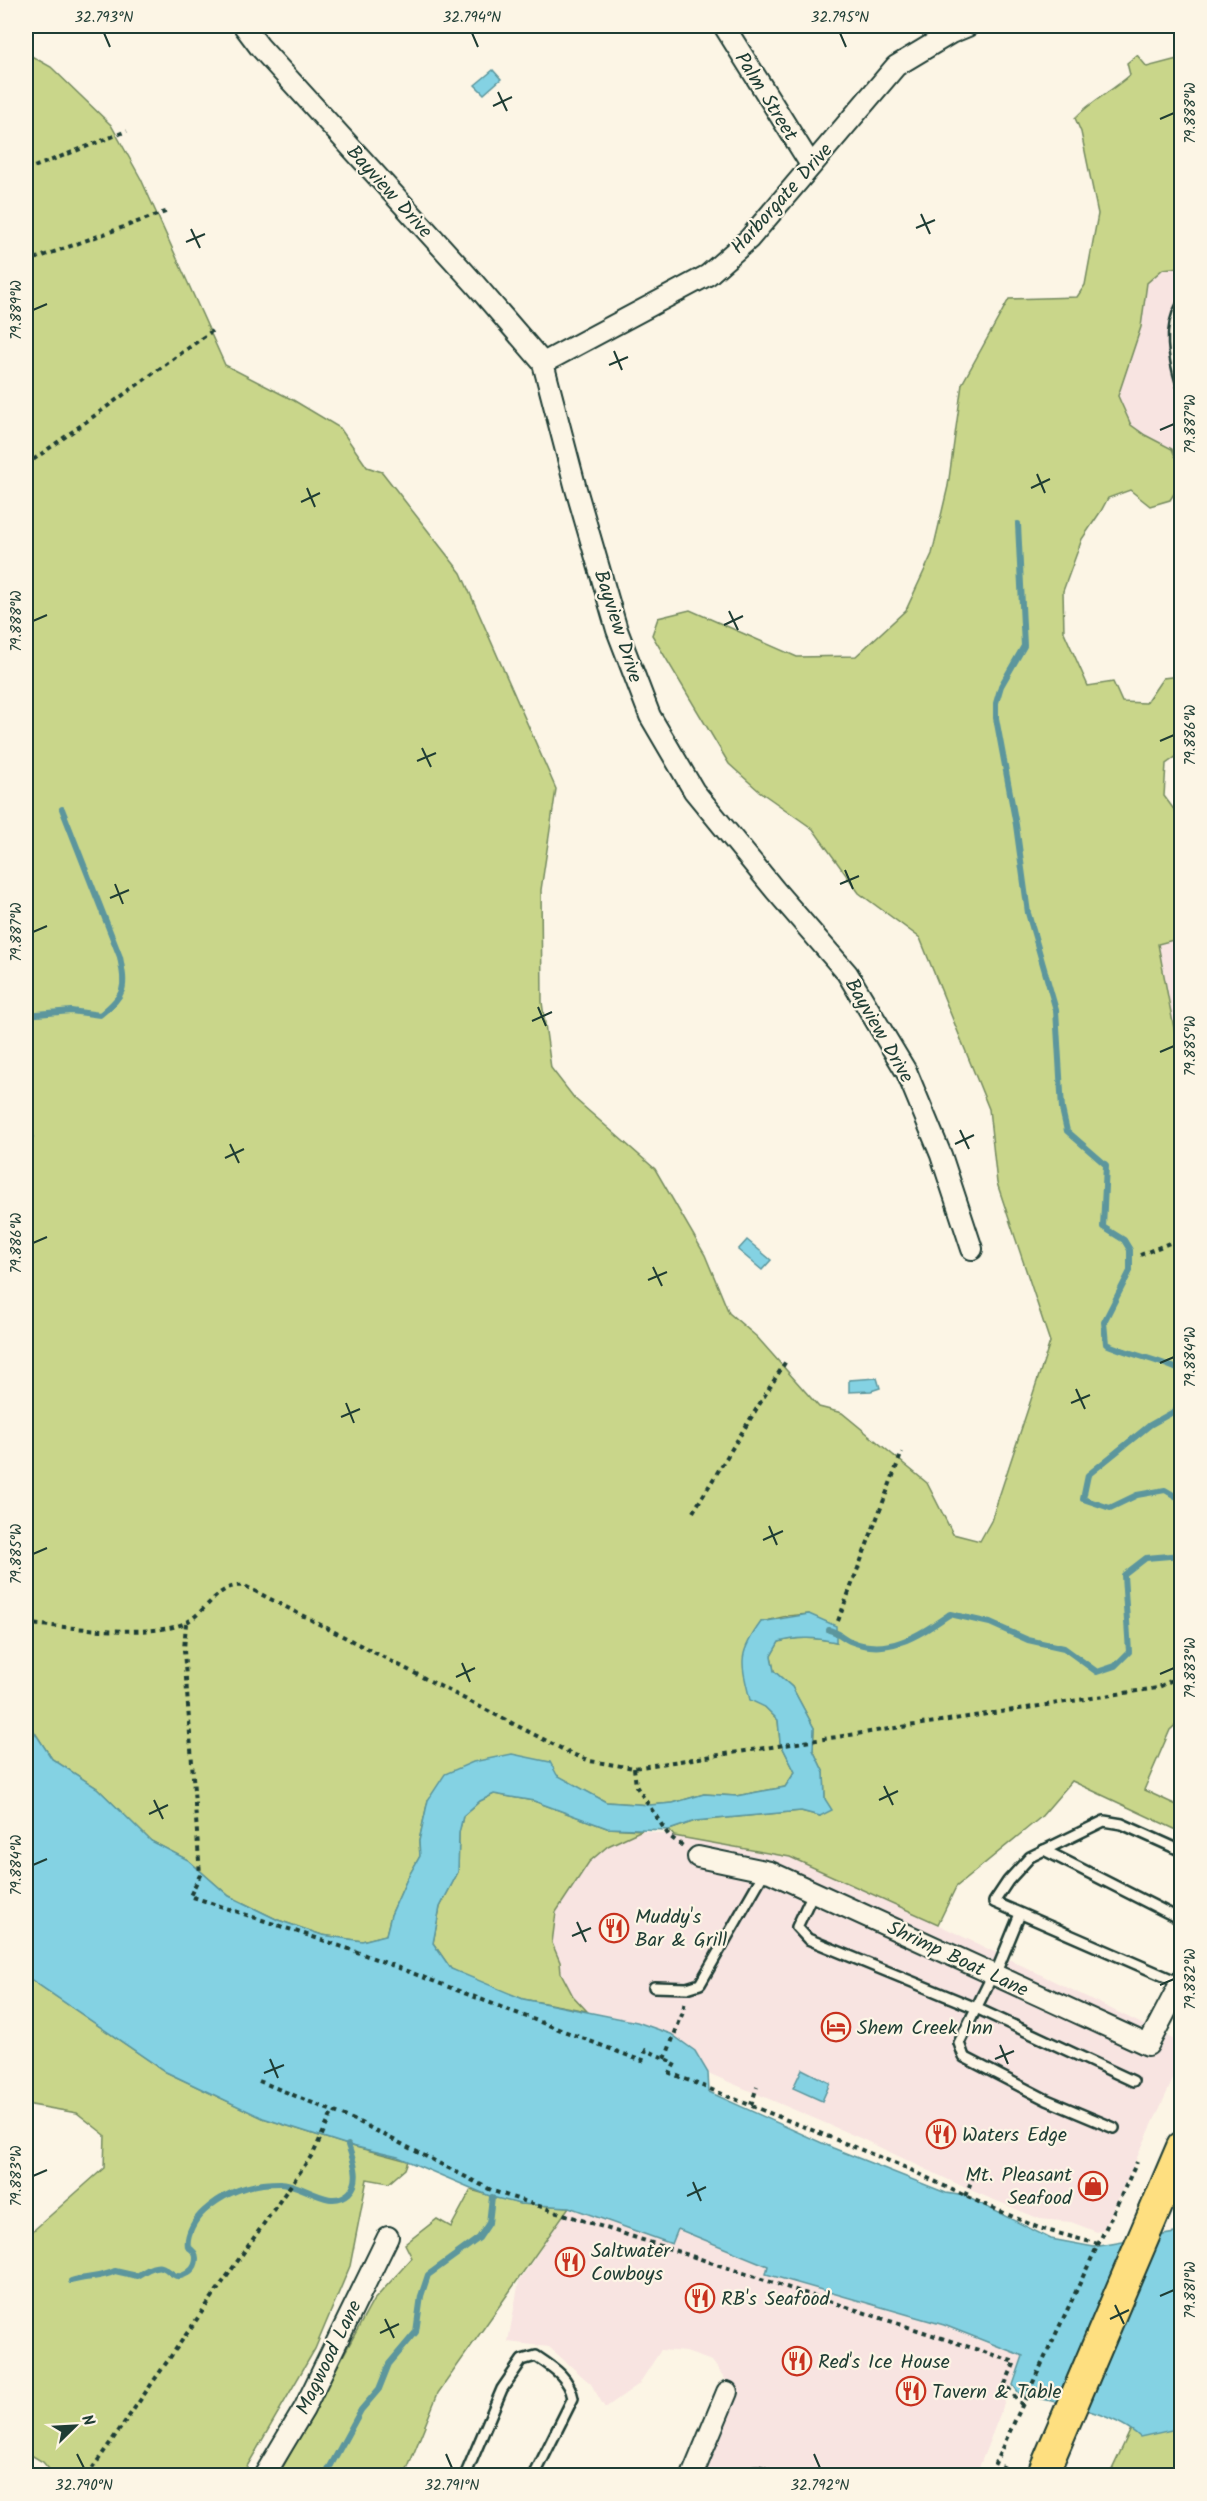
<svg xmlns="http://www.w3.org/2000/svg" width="1207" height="2501" viewBox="0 0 1207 2501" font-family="Kalam,sans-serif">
  <rect width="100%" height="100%" fill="#fcf5e5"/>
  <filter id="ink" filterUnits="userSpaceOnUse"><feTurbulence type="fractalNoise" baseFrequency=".0167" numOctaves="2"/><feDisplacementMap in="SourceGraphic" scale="12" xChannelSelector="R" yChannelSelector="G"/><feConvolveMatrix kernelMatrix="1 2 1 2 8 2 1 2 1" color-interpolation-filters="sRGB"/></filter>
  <g filter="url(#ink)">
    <g fill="#f8e4e1">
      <path d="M1181 267V470L1172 449 1145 435 1131 425 1118 396 1141 327 1147 283 1163 269Z"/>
      <path d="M1181 938V1053L1176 1039 1158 944Z"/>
      <path d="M642 1830 790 1857 902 1907 1181 2043V2062L1104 2229 1097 2232 1071 2222 1040 2219 970 2190 860 2138 708 2073 695 2051 671 2034 637 2022 587 2011 573 1996 561 1973 560 1962 552 1943 556 1912 589 1862 608 1846Z"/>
      <path d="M569 2207 672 2244 678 2229 768 2266 766 2273 944 2325 1023 2356 976 2475 703 2476 734 2401 726 2380 712 2361 686 2352 661 2350 639 2384 605 2408 591 2384 549 2347 508 2342 519 2281Z"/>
    </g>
    <g fill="#c9d68a" stroke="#748a5f" stroke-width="1.5">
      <path d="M26 53 51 67 111 125 141 179 225 365 293 400 340 428 367 467 382 472 461 573 556 789 541 890 542 1002 551 1068 575 1099 655 1169 705 1255 729 1313 757 1337 819 1407 842 1413 927 1483 953 1534 980 1541 991 1521 1050 1342 997 1183 989 1109 920 938 859 893 813 829 759 791 729 764 652 635 658 618 690 610 797 657 856 656 906 610 932 554 948 486 962 384 1009 299 1077 297 1085 285 1098 214 1081 132 1075 118C1091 101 1112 91 1130 75L1127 63 1137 55 1147 67 1181 58V267L1163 269 1147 283 1141 327 1118 396 1131 425 1145 435 1172 449 1181 470V483L1170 500 1150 506 1130 490 1108 498 1101 511 1082 539 1063 591 1064 632 1088 686 1113 682 1122 702 1146 703 1163 678 1179 676 1181 679V753L1166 764 1164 796 1181 819V938L1158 944 1176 1039 1182 1053V1719L1170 1730 1144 1790 1181 1807V1832L1072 1781 1041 1817 956 1887 938 1924 790 1857 674 1836 669 1830 695 1821 801 1811 820 1816 825 1799 824 1773 813 1750 814 1728 792 1687 774 1671 771 1656 779 1642C799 1636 816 1638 836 1642L809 1614 787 1616 761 1622 765 1707 778 1720 780 1742 795 1772 785 1787 736 1796 704 1794 673 1803 650 1805 606 1802 556 1775 428 1800 419 1841 420 1856 407 1879 391 1915 386 1935 362 1941 322 1935 278 1920 229 1896 188 1860 151 1841 97 1788 52 1759 26 1719Z"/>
      <path d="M494 1794 534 1801 607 1828 642 1830 608 1846 589 1862 556 1912 552 1943 560 1962 561 1973 573 1996 587 2011 523 1999 479 1983 451 1969 433 1943 440 1907 458 1872 459 1833 463 1816 480 1801Z"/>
      <path d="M26 1976 166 2072 263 2118 348 2145 408 2161 405 2169 389 2183 367 2179 350 2266 315 2349 242 2475H54L43 2462 26 2452V2237L104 2168 105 2135 77 2113 26 2104Z"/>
      <path d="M471 2190 520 2204 569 2207 438 2393 405 2475 278 2476 373 2301 412 2258 405 2244 437 2219 451 2227Z"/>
      <path d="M1181 2428V2475L1109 2476 1131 2429Z"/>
    </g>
    <g fill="#84d2e3" stroke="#5c969d" stroke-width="1.5">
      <path d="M493 70 501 79 484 94 475 85Z"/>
      <path d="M747 1240 771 1260 762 1270 738 1250Z"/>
      <path d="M877 1378 880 1388 871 1391 849 1392V1380Z"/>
      <path d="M809 1614 836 1626V1642C816 1638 799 1636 779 1642L771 1656 774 1671 792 1687 814 1728 813 1750 824 1773 825 1799 832 1810 820 1816 801 1811 695 1821 669 1830 607 1828 534 1801 494 1794 480 1801 463 1816 459 1833 458 1872 440 1907 433 1943 451 1969 523 1999 637 2022 671 2034 695 2051 708 2073 709 2092 833 2148 946 2193 965 2196 1051 2239 1094 2247 1181 2232V2428L1140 2437C1112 2411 1055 2403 1019 2393L1013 2385 1023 2356 944 2325 766 2274 768 2266 678 2229 672 2244 569 2207 520 2204 492 2197 398 2157 348 2145 263 2118 166 2072 26 1976V1719L52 1759 97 1788 151 1841 188 1860 229 1896 278 1920 322 1935 362 1941 386 1935 391 1915 407 1879 420 1856 419 1841 428 1800 445 1774 473 1762 512 1754 550 1762 557 1775 606 1802 650 1805 673 1803 704 1794 736 1796 785 1787 795 1772 780 1742 778 1720 765 1707 750 1700C741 1662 737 1655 761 1622Z"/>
      <path d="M802 2069 830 2083 822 2101 793 2088Z"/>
    </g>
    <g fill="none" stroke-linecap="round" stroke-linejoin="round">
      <g stroke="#5c969d" stroke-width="6">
        <path d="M1018 524 1024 646 1001 686 996 703V718L1016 825 1028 913 1056 1010 1062 1109 1067 1131 1106 1165 1103 1227 1124 1240 1130 1250V1271L1104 1322 1106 1344C1131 1355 1157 1359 1182 1371"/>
        <path d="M26 1015 71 1011 100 1015C126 994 126 989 120 957L62 809"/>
        <path d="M26 1112 31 1136 26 1145"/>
        <path d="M1182 1407 1150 1425 1088 1475 1083 1499 1110 1508 1137 1495 1165 1490 1182 1500"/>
        <path d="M829 1630C838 1632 842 1637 850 1641 888 1657 919 1635 950 1614L990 1623 1028 1640 1064 1648 1097 1672 1115 1666 1129 1652 1124 1575 1146 1558 1182 1555"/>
        <path d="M71 2281C87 2276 102 2278 115 2271L137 2276C142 2273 149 2268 155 2267 170 2263 172 2286 190 2271 194 2268 196 2264 196 2258 196 2253 193 2250 188 2247 186 2234 195 2219 204 2211 225 2192 252 2183 280 2183 303 2183 329 2211 349 2193 362 2180 353 2160 348 2145"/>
        <path d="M325 2476 361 2410 379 2389 389 2364 416 2332 421 2296 428 2275 479 2238 489 2223 492 2197"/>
      </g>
      <g stroke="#1f3d34" stroke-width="14">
        <g id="lane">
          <path d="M1182 305C1168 329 1174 359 1182 385"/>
          <path d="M1044 1850 1182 1920"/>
          <path d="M814 1891 797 1927 808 1939 976 2008 1133 2081"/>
          <path d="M993 1974 959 2043 964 2057 1047 2100 1114 2128"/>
          <path d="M995 1975 1020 1914"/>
          <path d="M1180 1983 994 1902 1008 1881 1030 1857 1104 1821 1122 1824 1182 1851"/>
          <path d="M654 1987 687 1988 700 1984 765 1871"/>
          <path d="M465 2476 502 2389 522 2360 536 2356C554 2368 569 2377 573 2398L534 2476"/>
          <path d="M744 2476C755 2469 760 2471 771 2476"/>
        </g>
      </g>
      <g stroke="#1f3d34" stroke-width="24">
        <g id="street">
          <path d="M244 26 259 46 475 284 543 363 576 489 617 630 650 716 694 791 775 890 847 973 907 1073 941 1155 972 1249"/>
          <path d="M724 26 811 165"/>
          <path d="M543 363 708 275 749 239 896 66 951 33 968 26"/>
          <path d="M698 1857 770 1872 1148 2045 1182 1980"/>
          <path d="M264 2476 304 2409 388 2237"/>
          <path d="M692 2476 727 2392"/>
        </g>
      </g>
      <g stroke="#1f3d34" stroke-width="34">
        <path id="primary" d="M1042 2476 1182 2147"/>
      </g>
      <g stroke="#1f3d34" stroke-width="4" stroke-dasharray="4.5 4.5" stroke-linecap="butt">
        <path d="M26 170 127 131"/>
        <path d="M26 262 168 211"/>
        <path d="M26 465 212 331"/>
        <path d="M1140 1255 1182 1238"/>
        <path d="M693 1512 786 1361"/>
        <path d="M838 1621 902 1452"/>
        <path d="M186 1623 184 1650 200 1875 190 1896 352 1950 642 2061 646 2050 675 2063 670 2073 909 2169 965 2196 1039 2228 1098 2244"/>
        <path d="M26 1624C65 1626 152 1639 185 1623 207 1612 218 1582 245 1586L572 1754 590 1761 634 1768 1157 1688 1182 1675"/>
        <path d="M634 1768 636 1786 669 1836 683 1846"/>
        <path d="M665 2059 683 2012 685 2000"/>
        <path d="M259 2081 359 2122 493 2191 1015 2362 1005 2384 1022 2405"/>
        <path d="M751 2105 757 2087"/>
        <path d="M965 2196 977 2168"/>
        <path d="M1005 2468 995 2463 1137 2162"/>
        <path d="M87 2476 314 2152 333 2111"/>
      </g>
      <use href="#lane" stroke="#fcf5e5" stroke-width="9"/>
      <use href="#street" stroke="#fcf5e5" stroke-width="20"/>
      <use href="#primary" stroke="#fedf80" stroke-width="30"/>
    </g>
  </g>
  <path fill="none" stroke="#1f3d34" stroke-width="2" d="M104 33 110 47M472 33 478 47M840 33 846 47M498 92 507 111M493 106 512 97M1160 119 1174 113M921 214 930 234M916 228 935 220M191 229 200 248M186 242 205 234M33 310 47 304M614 351 622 370M609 365 628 357M1160 430 1174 424M1037 474 1045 493M307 488 315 507M1031 488 1050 479M301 502 320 493M729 611 738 630M33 621 47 615M724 625 743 616M1160 741 1174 735M422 748 431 767M417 761 436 753M845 870 853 889M115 884 123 904M840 884 859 876M110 898 129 890M33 932 47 926M538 1007 546 1026M532 1021 552 1012M1160 1052 1174 1046M960 1130 969 1149M230 1144 239 1163M955 1144 974 1135M225 1158 244 1149M33 1243 47 1237M653 1267 662 1286M648 1280 667 1272M1160 1363 1174 1357M1076 1389 1085 1409M346 1403 354 1423M1071 1403 1090 1395M341 1417 360 1409M769 1526 777 1545M763 1540 783 1531M33 1554 47 1548M462 1663 470 1682M1160 1674 1174 1668M456 1677 475 1668M884 1786 893 1805M154 1800 163 1819M879 1800 898 1791M149 1814 168 1805M33 1865 47 1859M577 1922 586 1942M572 1936 591 1928M1160 1985 1174 1979M1000 2045 1008 2064M270 2059 278 2078M995 2059 1014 2051M264 2073 284 2065M33 2176 47 2170M693 2182 701 2201M687 2196 706 2187M1160 2296 1174 2290M1115 2305 1124 2324M385 2319 394 2338M1110 2319 1129 2310M380 2333 399 2324M77 2454 84 2468M446 2454 452 2468M814 2454 820 2468"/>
  <defs>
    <g id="restaurant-ring" transform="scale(1.5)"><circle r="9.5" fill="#fcf5e5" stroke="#c8321e" stroke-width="1.5"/><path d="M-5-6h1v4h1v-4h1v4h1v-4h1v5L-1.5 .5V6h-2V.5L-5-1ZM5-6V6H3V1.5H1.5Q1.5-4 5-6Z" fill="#c8321e"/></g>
    <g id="hotel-ring" transform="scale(1.5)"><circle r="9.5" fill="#fcf5e5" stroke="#c8321e" stroke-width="1.5"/><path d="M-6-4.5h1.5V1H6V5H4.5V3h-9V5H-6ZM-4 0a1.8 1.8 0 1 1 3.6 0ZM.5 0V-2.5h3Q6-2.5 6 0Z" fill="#c8321e"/></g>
    <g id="shop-ring" transform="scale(1.5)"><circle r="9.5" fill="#fcf5e5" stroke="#c8321e" stroke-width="1.5"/><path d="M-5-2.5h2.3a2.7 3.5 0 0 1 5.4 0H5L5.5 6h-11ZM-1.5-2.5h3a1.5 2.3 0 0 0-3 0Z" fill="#c8321e"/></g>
  </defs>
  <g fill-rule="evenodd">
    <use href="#restaurant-ring" x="614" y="1928"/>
    <use href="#hotel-ring" x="836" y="2027"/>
    <use href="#restaurant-ring" x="941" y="2134"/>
    <use href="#shop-ring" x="1093" y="2186"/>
    <use href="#restaurant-ring" x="570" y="2262"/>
    <use href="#restaurant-ring" x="700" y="2298"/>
    <use href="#restaurant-ring" x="797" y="2361"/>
    <use href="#restaurant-ring" x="911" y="2391"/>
  </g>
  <g text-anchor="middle" stroke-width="4.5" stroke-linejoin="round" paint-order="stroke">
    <g font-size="20" fill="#1f3d34" stroke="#fcf5e5">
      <text transform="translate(767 96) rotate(58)" y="7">Palm Street</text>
      <text transform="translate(390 191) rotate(48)" y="7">Bayview Drive</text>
      <text transform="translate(781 198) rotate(-48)" y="7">Harborgate Drive</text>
      <text transform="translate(619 626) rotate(72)" y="7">Bayview Drive</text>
      <text transform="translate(880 1030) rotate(60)" y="7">Bayview Drive</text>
      <text transform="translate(958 1958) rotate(25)" y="7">Shrimp Boat Lane</text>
      <text transform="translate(328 2357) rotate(-64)" y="7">Magwood Lane</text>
    </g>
    <g font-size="20" fill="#1f3d34" stroke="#fcf5e5" text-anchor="start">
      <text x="635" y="1923">Muddy's<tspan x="635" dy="23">Bar &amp; Grill</tspan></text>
      <text x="857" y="2034">Shem Creek Inn</text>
      <text x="962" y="2141">Waters Edge</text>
      <text x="1072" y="2181" text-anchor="end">Mt. Pleasant<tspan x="1072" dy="23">Seafood</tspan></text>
      <text x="591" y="2257">Saltwater<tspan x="591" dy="23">Cowboys</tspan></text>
      <text x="721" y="2305">RB's Seafood</text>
      <text x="818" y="2368">Red's Ice House</text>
      <text x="932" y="2398">Tavern &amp; Table</text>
    </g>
  </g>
  <rect width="1207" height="2501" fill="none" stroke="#fcf5e5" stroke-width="66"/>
  <g transform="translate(75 2426) rotate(66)" stroke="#fcf5e5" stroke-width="4.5" paint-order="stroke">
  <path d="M0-4.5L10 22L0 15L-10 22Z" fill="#1f3d34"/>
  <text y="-9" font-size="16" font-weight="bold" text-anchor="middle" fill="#1f3d34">N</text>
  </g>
  <rect x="33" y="33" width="1141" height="2435" fill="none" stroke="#1f3d34" stroke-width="2"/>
  <g font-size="15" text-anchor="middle" fill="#1f3d34">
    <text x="104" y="22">32.793°N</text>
    <text x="472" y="22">32.794°N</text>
    <text x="840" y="22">32.795°N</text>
    <text transform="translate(1190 113) rotate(-90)" y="5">79.888°W</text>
    <text transform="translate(16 310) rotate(-90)" y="5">79.889°W</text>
    <text transform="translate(1190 424) rotate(-90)" y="5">79.887°W</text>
    <text transform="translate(16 621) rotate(-90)" y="5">79.888°W</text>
    <text transform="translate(1190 735) rotate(-90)" y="5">79.886°W</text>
    <text transform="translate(16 932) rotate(-90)" y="5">79.887°W</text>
    <text transform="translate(1190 1046) rotate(-90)" y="5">79.885°W</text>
    <text transform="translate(16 1243) rotate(-90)" y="5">79.886°W</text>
    <text transform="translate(1190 1357) rotate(-90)" y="5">79.884°W</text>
    <text transform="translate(16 1554) rotate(-90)" y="5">79.885°W</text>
    <text transform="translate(1190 1668) rotate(-90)" y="5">79.883°W</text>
    <text transform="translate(16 1865) rotate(-90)" y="5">79.884°W</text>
    <text transform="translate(1190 1979) rotate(-90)" y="5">79.882°W</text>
    <text transform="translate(16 2176) rotate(-90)" y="5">79.883°W</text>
    <text transform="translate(1190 2290) rotate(-90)" y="5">79.881°W</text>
    <text x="84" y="2490">32.790°N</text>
    <text x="452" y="2490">32.791°N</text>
    <text x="820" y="2490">32.792°N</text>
  </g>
</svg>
